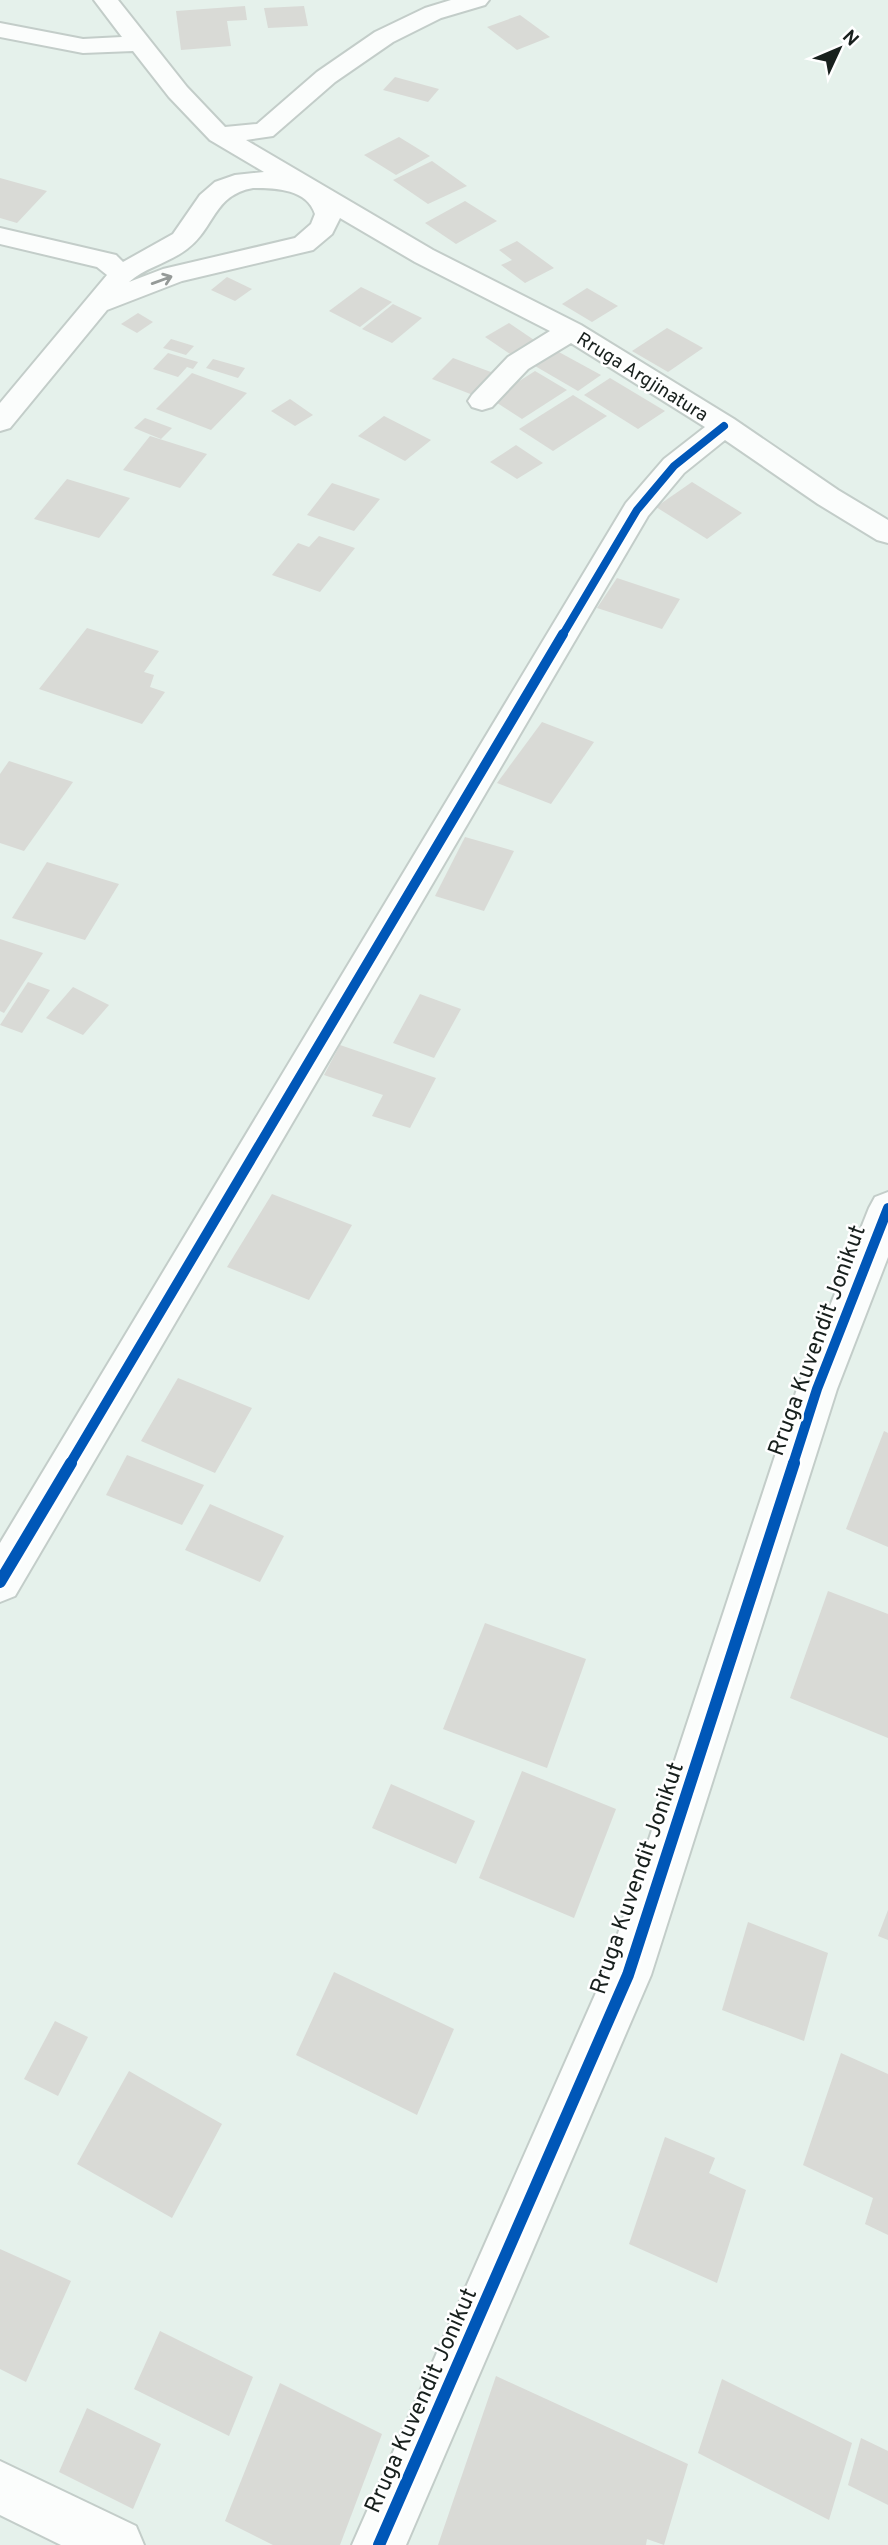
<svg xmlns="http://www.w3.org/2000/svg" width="888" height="2545" viewBox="0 0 888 2545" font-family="Overpass,sans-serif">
  <rect width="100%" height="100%" fill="#e5f1eb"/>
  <g fill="#d9dad6">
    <path d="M245 6 247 20 227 21 231 46 181 50 176 11Z"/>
    <path d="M304 6 308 26 268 28 264 8Z"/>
    <path d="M520 15 550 37 517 50 487 27Z"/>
    <path d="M395 77 439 89 428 102 383 90Z"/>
    <path d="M399 137 430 156 396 175 364 155Z"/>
    <path d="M432 161 467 186 428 204 393 180Z"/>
    <path d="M0 178 47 191 17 223 0 218Z"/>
    <path d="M465 201 497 221 456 244 425 223Z"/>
    <path d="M517 241 554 268 525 283 501 265 512 260 499 250Z"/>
    <path d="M227 277 252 289 235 301 211 290Z"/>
    <path d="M361 287 392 302 360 327 329 311Z"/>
    <path d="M587 288 618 306 592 322 562 304Z"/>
    <path d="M393 304 422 318 392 343 362 329Z"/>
    <path d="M138 313 153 322 137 333 121 324Z"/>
    <path d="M509 323 537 342 513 356 485 337Z"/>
    <path d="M667 328 703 348 668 372 632 351Z"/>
    <path d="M171 339 194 346 186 355 163 348Z"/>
    <path d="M557 351 601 375 578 391 535 366Z"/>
    <path d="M168 353 198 362 193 369 187 367 178 377 153 369Z"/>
    <path d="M453 358 499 375 478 397 432 379Z"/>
    <path d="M213 359 245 368 238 378 206 368Z"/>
    <path d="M535 371 567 390 522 419 491 399Z"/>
    <path d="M192 373 247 393 211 430 156 409Z"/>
    <path d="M610 378 665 411 638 429 584 395Z"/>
    <path d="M573 395 607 416 553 451 519 429Z"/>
    <path d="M290 399 313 415 295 426 271 411Z"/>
    <path d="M384 416 431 440 405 461 358 436Z"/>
    <path d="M145 418 172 428 161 439 134 428Z"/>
    <path d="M150 436 207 454 180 488 123 470Z"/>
    <path d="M516 445 543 463 517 479 490 462Z"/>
    <path d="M67 479 130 498 99 538 34 519Z"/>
    <path d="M692 482 742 513 707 539 656 507Z"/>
    <path d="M332 483 380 499 354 531 307 515Z"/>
    <path d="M319 536 355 548 320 592 272 575 298 543 309 547Z"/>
    <path d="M617 578 680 599 662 629 597 608Z"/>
    <path d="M87 628 159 651 144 672 154 675 150 687 165 692 142 724 39 689Z"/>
    <path d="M542 722 594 742 551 804 497 783Z"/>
    <path d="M9 761 73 782 24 851 0 843V774Z"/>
    <path d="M465 837 514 851 484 911 435 896Z"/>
    <path d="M47 862 119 884 85 940 12 918Z"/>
    <path d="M0 939 43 953 4 1013 0 1011Z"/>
    <path d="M28 982 50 990 22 1033 0 1025Z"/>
    <path d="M73 987 109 1005 83 1035 46 1018Z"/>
    <path d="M420 994 461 1009 434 1058 393 1043Z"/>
    <path d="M340 1045 436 1078 410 1128 372 1116 383 1095 324 1075Z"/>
    <path d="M272 1194 352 1225 309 1300 227 1267Z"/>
    <path d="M178 1378 252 1408 215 1473 141 1441Z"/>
    <path d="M884 1431 888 1433V1547L846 1529Z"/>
    <path d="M127 1455 204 1485 182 1525 106 1495Z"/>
    <path d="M210 1504 284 1536 260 1582 185 1550Z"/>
    <path d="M828 1591 888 1614V1738L790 1698Z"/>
    <path d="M485 1623 586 1659 547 1768 443 1729Z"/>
    <path d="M522 1771 616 1809 574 1918 479 1878Z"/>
    <path d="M391 1784 475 1821 456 1864 372 1828Z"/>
    <path d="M888 1910V1940L878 1936Z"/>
    <path d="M748 1922 828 1953 804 2041 722 2010Z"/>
    <path d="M334 1972 454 2029 417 2115 296 2055Z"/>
    <path d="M55 2021 88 2037 58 2096 24 2079Z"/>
    <path d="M841 2053 888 2074V2235L865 2224 873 2198 803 2165Z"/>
    <path d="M129 2071 222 2124 172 2218 77 2164Z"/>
    <path d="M665 2137 715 2158 709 2173 746 2190 717 2283 629 2244Z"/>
    <path d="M0 2249 71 2281 26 2382 0 2369Z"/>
    <path d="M160 2331 253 2377 229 2436 134 2389Z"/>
    <path d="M496 2376 688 2464 664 2545 647 2539 646 2545H438Z"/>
    <path d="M722 2379 852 2443 829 2520 698 2453Z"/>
    <path d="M280 2383 382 2434 340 2545H273L225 2521Z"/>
    <path d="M87 2408 161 2444 133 2509 59 2472Z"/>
    <path d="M861 2438 888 2451V2505L848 2485Z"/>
  </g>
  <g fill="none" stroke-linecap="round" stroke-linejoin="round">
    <g stroke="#c3cdc9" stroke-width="4">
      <g id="minor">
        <path d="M94 0H118L187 87 225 127 257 124 317 72 375 32 425 8 451 0H489L485 5 441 18 393 42 335 82 273 136 246 140 433 250 581 325 734 419 838 490 888 520V543L877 540 818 504 725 440 684 473 648 516 15 1596 0 1602V1543L626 503 664 459 705 427 571 343 528 369 492 407 482 410 472 407 468 401 472 395 508 357 550 331 415 262 340 218 332 234 313 250 182 281 107 310 10 428 0 431V403L107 275 97 267 0 244V228L116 255 123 262 173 234 200 195 215 182 235 175 264 172 210 140 169 97 133 51 83 53 0 37V23L83 39 122 37ZM253 188C276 188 307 189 315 214L311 224 295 238 163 269 129 282C146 267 169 263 187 249 215 228 213 195 253 188Z"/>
        <path d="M888 1192V1257L837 1389 651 1975 406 2545H352L606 1970 797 1389 869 1208 875 1197Z"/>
        <path d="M0 2461 136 2526 144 2545H61L0 2515Z"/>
      </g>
    </g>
    <use href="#minor" fill="#fbfdfc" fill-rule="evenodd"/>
    <g stroke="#fff" stroke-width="11">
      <path id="cycleway-far2" d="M562 636 637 510 674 466 724 426"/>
    </g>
    <g stroke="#fff" stroke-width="14">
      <g id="cycleway-far1">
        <path d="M70 1464 563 634"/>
        <path d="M793 1464 817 1389 888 1208"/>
      </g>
    </g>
    <g stroke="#fff" stroke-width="17">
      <g id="cycleway">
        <path d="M0 1582 71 1463"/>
        <path d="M379 2545 628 1975 794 1463"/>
      </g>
    </g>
    <use href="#cycleway-far2" stroke="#0057b8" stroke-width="8"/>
    <use href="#cycleway-far1" stroke="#0057b8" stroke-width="10"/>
    <use href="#cycleway" stroke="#0057b8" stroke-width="12"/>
  </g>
  <defs><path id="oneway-shaft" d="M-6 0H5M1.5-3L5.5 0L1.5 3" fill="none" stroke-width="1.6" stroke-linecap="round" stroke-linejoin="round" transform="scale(1.75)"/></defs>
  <use stroke="#959a98" href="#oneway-shaft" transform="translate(162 280) rotate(-20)"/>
  <g text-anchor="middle" stroke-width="5" stroke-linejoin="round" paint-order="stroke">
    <g font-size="19" fill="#18201d" stroke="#fff">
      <text transform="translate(643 376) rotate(32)" y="7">Rruga Argjinatura</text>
    </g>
    <g font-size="23" fill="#18201d" stroke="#fff">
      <text transform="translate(816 1340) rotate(-70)" y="8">Rruga Kuvendit Jonikut</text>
      <text transform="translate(636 1878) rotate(-71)" y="8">Rruga Kuvendit Jonikut</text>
      <text transform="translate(420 2400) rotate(-66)" y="8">Rruga Kuvendit Jonikut</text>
    </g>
  </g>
  <g transform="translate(839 49) rotate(46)" stroke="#ffffff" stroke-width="5" paint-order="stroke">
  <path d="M0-5L12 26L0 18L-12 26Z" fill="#18201d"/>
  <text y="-10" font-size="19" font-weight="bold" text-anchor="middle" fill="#18201d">N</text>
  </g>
</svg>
